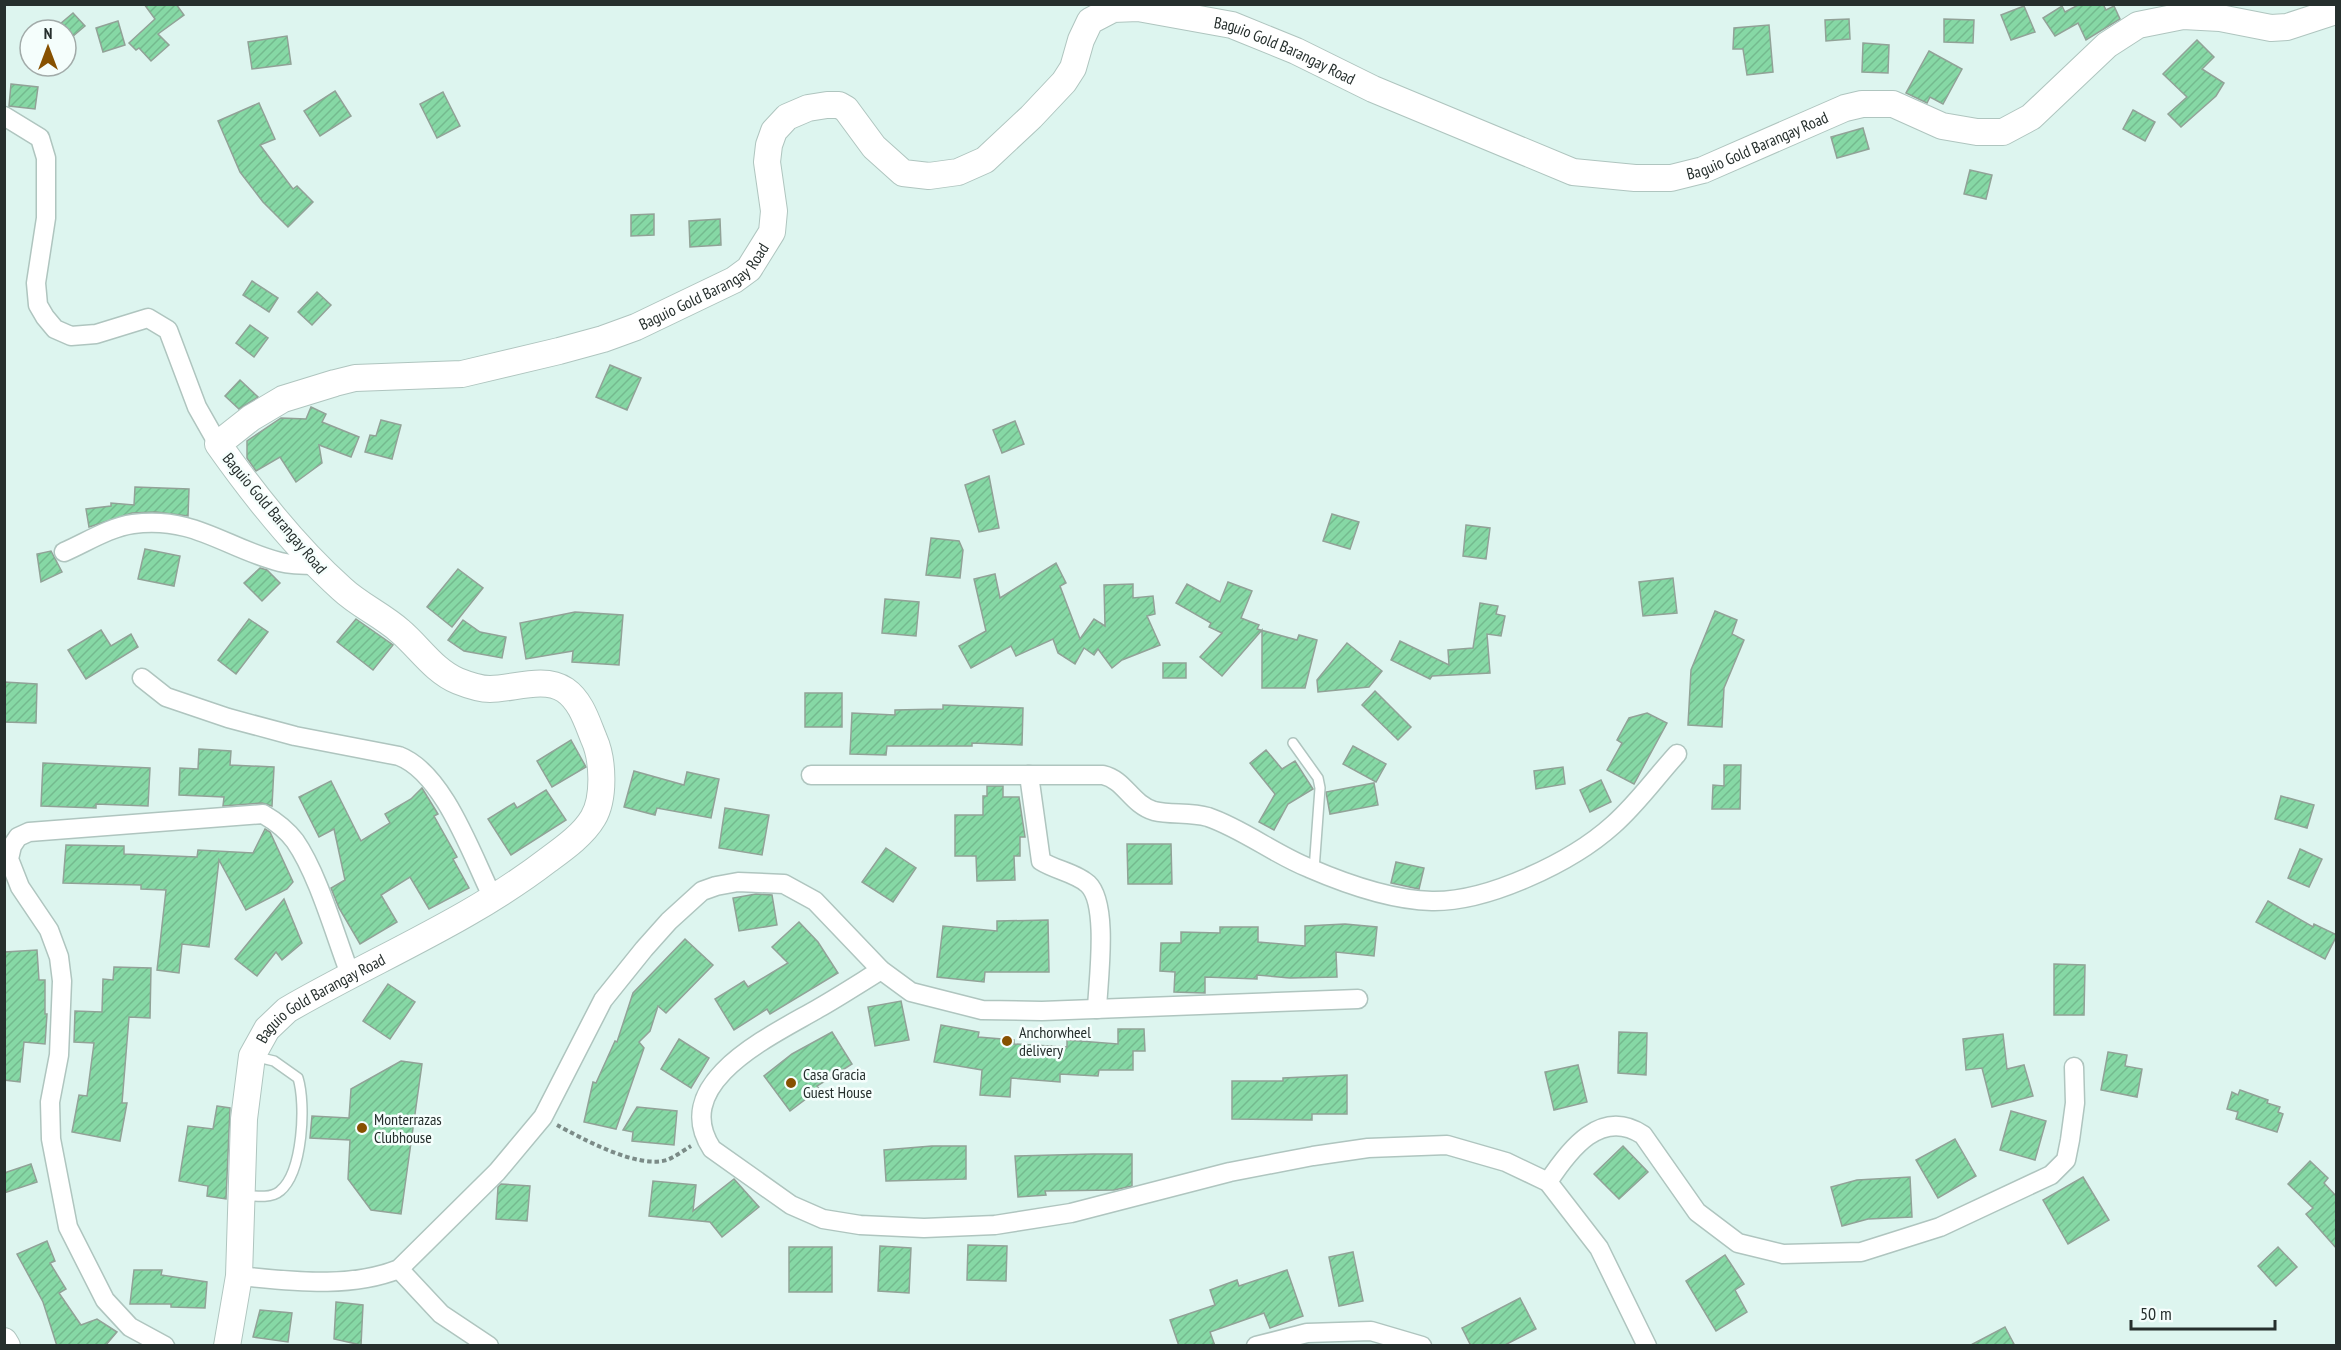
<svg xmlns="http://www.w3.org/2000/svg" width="2341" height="1350" viewBox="0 0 2341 1350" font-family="'PT Sans Narrow',sans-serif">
  <defs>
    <pattern id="building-hatch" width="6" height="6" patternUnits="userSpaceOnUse" patternTransform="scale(1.5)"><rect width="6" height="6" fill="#86d8a5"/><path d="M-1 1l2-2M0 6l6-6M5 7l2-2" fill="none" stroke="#74ba8e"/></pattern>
  </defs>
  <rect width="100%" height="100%" fill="#ddf5ef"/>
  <g fill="url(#building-hatch)" stroke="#91a297" stroke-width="1.5">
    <path d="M144 4H176L184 15 158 34 169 45 151 61 139 48 136 50 129 43 155 19Z"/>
    <path d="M2080 4H2103L2106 10 2114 6 2120 19 2086 40 2078 23 2055 36 2043 18 2062 6 2065 12Z"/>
    <path d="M2024 6 2035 32 2011 40 2001 15Z"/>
    <path d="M73 13 85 26 72 37 60 24Z"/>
    <path d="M1849 19 1850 39 1826 41 1825 20Z"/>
    <path d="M1944 19 1974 20 1973 43 1944 42Z"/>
    <path d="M118 21 125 45 103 52 96 28Z"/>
    <path d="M1769 25 1773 72 1747 75 1743 49H1733L1734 28Z"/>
    <path d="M287 36 291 64 252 69 248 42Z"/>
    <path d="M2197 40 2214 57 2202 69 2224 83 2216 96 2181 127 2168 114 2187 97 2163 74Z"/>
    <path d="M1863 43 1889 45 1888 73 1862 72Z"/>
    <path d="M1929 51 1962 69 1943 104 1930 97 1927 103 1906 93Z"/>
    <path d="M11 84 38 87 35 109 9 106Z"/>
    <path d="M335 91 351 116 320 136 304 111Z"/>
    <path d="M443 92 460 126 437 138 420 104Z"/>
    <path d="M259 103 275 139 260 145 293 189 297 186 313 202 288 227 263 202 240 172 218 121Z"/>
    <path d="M2133 110 2155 122 2145 141 2123 129Z"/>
    <path d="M1863 128 1869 149 1837 158 1831 137Z"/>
    <path d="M1970 170 1992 175 1986 199 1964 194Z"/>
    <path d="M654 214V235L631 236V215Z"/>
    <path d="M720 219 721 245 690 247 689 221Z"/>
    <path d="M252 281 278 298 269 312 243 295Z"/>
    <path d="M317 292 331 305 312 325 298 312Z"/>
    <path d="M250 325 268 338 254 357 236 343Z"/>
    <path d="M610 365 641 378 627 410 596 397Z"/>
    <path d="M240 380 258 397 239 409 225 396Z"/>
    <path d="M311 407 326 414 322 422 359 437 351 457 319 445 322 463 296 482 280 457 256 471 247 458V441L281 418 306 419Z"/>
    <path d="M381 420 401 425 392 459 365 452 370 435 376 436Z"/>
    <path d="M1015 421 1024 444 1002 453 993 430Z"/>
    <path d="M989 476 999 528 979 532 965 485Z"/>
    <path d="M135 487 189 489 188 516 156 512 132 513 89 527 86 509 111 506V503L134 505Z"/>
    <path d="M1332 514 1359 522 1350 549 1323 541Z"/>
    <path d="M1466 525 1490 528 1486 559 1463 556Z"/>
    <path d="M931 538 959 541 963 550 960 578 926 575Z"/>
    <path d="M145 549 180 556 174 586 138 579Z"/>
    <path d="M51 551 62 572 41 582 37 554Z"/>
    <path d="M1056 563 1066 583 1060 586 1080 639 1094 619 1105 626 1104 585 1133 584V598L1153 596 1155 614 1147 616 1160 645 1122 660 1112 668 1098 649 1094 655 1084 648 1075 664 1058 653 1053 639 1016 656 1011 646 971 668 959 646 986 631 974 579 995 574 1000 598Z"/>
    <path d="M260 568 267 570 280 583 262 601 244 583Z"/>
    <path d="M458 569 483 588 452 627 427 607Z"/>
    <path d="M1673 578 1677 613 1643 616 1639 582Z"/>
    <path d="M1228 582 1252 591 1241 618 1259 625 1257 629 1297 640 1299 635 1317 640 1305 688H1262V630L1222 676 1200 657 1222 633 1209 627 1211 623 1176 603 1187 584 1220 602Z"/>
    <path d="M885 599 919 602 916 636 882 633Z"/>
    <path d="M1480 603 1498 606 1496 614 1505 616 1501 636 1487 634 1490 673 1432 676 1430 679 1391 660 1400 641 1449 665 1448 650 1473 648Z"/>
    <path d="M1715 611 1737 620 1732 634 1744 640 1724 688 1722 727 1688 725 1691 670Z"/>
    <path d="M575 612 623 615 619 665 572 662 573 651 526 659 520 623Z"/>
    <path d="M249 619 268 632 236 674 218 660Z"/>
    <path d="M356 619 393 645 373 670 337 642Z"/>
    <path d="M463 620 480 632 506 637 502 658 464 651 448 640Z"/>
    <path d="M101 630 111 646 131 634 138 647 86 679 68 650Z"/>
    <path d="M1347 643 1382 671 1369 687 1318 692 1317 680Z"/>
    <rect x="1163" y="663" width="23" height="15"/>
    <path d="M4 682 37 684 36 723 4 722Z"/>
    <path d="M1375 691 1411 727 1398 740 1362 705Z"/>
    <rect x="805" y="693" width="37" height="34"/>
    <path d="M943 705 1023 708 1022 745 972 743V746H887L886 755 850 754 852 713 895 715V710L943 709Z"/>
    <path d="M1647 713 1667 723 1634 784 1607 770 1622 743 1617 740 1629 718Z"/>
    <path d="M571 740 586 767 552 787 537 761Z"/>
    <path d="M1353 746 1386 764 1376 782 1343 764Z"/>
    <path d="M199 749 231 751 230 765 274 767 272 806 262 803 223 806 224 797 179 795 180 768 198 769Z"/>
    <path d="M1266 750 1282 769 1295 761 1313 789 1288 804 1274 830 1259 822 1275 794 1250 763Z"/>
    <path d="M43 763 150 768 148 806 96 804V808L41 806Z"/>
    <path d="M1724 765H1741L1740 809H1712L1713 785 1724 786Z"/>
    <path d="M1563 767 1565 784 1536 789 1534 771Z"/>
    <path d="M634 771 684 785 687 772 719 779 711 818 657 808 655 815 624 807Z"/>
    <path d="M1601 780 1611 802 1590 812 1580 790Z"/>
    <path d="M331 781 361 841 390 823 385 814 411 799 422 788 438 814 434 816 457 857 453 859 469 888 429 909 410 877 381 895 397 922 360 944 339 908 331 888 345 880 334 829 319 837 299 797Z"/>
    <path d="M1374 783 1378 805 1330 814 1326 792Z"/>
    <path d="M987 786H1003V797H1019L1025 837H1020V856H1014L1015 880 977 881 976 856H955V815H983V796H987Z"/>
    <path d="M546 790 566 820 511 855 488 819 514 803 517 808Z"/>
    <path d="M2281 796 2314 805 2307 828 2275 819Z"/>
    <path d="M725 808 769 815 762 855 719 848Z"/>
    <path d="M265 829 270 832 293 882 287 889 246 910 219 860 209 947 182 944 179 973 157 970 166 890 141 889V885L63 883 66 845 124 846V854L197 857 198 850 253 853Z"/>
    <path d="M1127 844H1171L1172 884H1128Z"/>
    <path d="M886 848 916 868 893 902 862 882Z"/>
    <path d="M2300 849 2322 859 2309 887 2288 878Z"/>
    <path d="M1396 862 1424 868 1419 889 1391 883Z"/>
    <path d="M756 894 772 895 777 925 739 931 733 898Z"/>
    <path d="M284 899 302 943 282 960 276 952 257 976 235 959Z"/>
    <path d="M2268 901 2313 927 2314 924 2337 935 2325 959 2256 922Z"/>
    <path d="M1048 920 1049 972H985L984 982 937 977 943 926 997 931V921Z"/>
    <path d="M799 922 818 942 838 973 770 1014 767 1009 734 1030 715 999 744 981 748 987 788 963 772 947Z"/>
    <path d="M1345 924 1377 927 1374 956 1336 952 1337 977 1290 978 1257 975V979L1205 977V993L1174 992 1175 972 1160 971 1161 943H1181V932L1220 933V927H1258V942L1305 946V926Z"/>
    <path d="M685 939 713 965 666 1013 658 1006 650 1031 639 1042 644 1048 616 1129 584 1122 593 1082 596 1083 615 1041 617 1042 633 993Z"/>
    <path d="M37 950 39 980H45V1014H47L45 1044 24 1042 20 1082 4 1080 5 952Z"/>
    <path d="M2054 964 2085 965 2084 1015H2054Z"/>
    <path d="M114 967 151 968 150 1018 129 1017 122 1103H127L120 1141 72 1132 79 1095 87 1096 94 1043 74 1042 75 1011 102 1012 103 979 113 980Z"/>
    <path d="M388 984 415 1002 390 1039 363 1021Z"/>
    <path d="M901 1001 909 1040 875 1046 868 1007Z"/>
    <path d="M941 1025 979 1032 978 1037 1014 1040V1044L1067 1047V1040L1118 1044V1029H1144L1145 1051H1133V1070H1099L1098 1076 1060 1074V1082L1011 1078 1010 1097 980 1095 982 1070 934 1062Z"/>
    <path d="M832 1032 852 1064 817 1086 819 1089 790 1111 764 1076 792 1054Z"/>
    <path d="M1619 1032 1647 1033 1646 1075 1618 1073Z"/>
    <path d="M2003 1034 2007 1069 2024 1065 2033 1096 1992 1107 1982 1068 1966 1070 1963 1039Z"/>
    <path d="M679 1039 709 1058 691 1088 661 1069Z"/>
    <path d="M2108 1052 2127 1055 2125 1066 2142 1069 2137 1097 2101 1090Z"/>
    <path d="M401 1061 422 1064 401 1214 371 1210 348 1179 350 1140 310 1138 312 1116 349 1118 351 1089Z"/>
    <path d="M1578 1065 1587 1102 1554 1110 1545 1072Z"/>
    <path d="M1347 1075V1114H1312V1120L1232 1119V1081H1283V1078Z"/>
    <path d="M2240 1090 2268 1100 2267 1103 2280 1107 2278 1112 2283 1114 2277 1132 2236 1119 2238 1112 2227 1109 2232 1092 2238 1095Z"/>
    <path d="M217 1106 230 1108 226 1199 207 1196 208 1186 179 1181 188 1126 213 1129Z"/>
    <path d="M637 1107 677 1111 674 1145 632 1141 633 1132 623 1130Z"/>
    <path d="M2011 1111 2046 1121 2035 1160 2000 1150Z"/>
    <path d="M1955 1139 1976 1176 1938 1198 1916 1160Z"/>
    <path d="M932 1146H966V1179L886 1181 884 1150Z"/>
    <path d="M1623 1146 1648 1172 1619 1199 1594 1174Z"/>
    <path d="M1093 1154H1132V1186L1114 1190 1045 1191 1046 1195 1018 1197 1015 1156Z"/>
    <path d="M2310 1161 2328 1178 2324 1183 2337 1197V1249L2306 1214 2313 1208 2288 1184Z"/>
    <path d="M31 1164 37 1182 4 1193V1173Z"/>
    <path d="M1910 1177 1912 1217 1868 1219 1842 1226 1831 1187 1857 1180Z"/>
    <path d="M2083 1177 2109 1220 2068 1244 2043 1200Z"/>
    <path d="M734 1179 759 1207 722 1237 710 1222 649 1216 653 1181 696 1185 693 1211Z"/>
    <path d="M501 1184 530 1186 527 1221 496 1219 498 1187Z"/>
    <path d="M47 1241 55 1261 50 1263 66 1289 59 1293 81 1325 97 1319 117 1332 105 1346H57L43 1302 17 1254Z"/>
    <path d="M968 1245 1007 1246 1006 1281 967 1280Z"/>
    <path d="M880 1246 911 1248 909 1293 878 1291Z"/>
    <rect x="789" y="1247" width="43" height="45"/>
    <path d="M2278 1247 2297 1267 2276 1286 2258 1266Z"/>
    <path d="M1353 1252 1363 1301 1339 1306 1329 1257Z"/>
    <path d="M1725 1255 1744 1284 1735 1290 1747 1312 1716 1331 1686 1281Z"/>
    <path d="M134 1270H162L161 1275 207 1282 205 1308 171 1307V1304H130Z"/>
    <path d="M1287 1270 1303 1316 1270 1328 1264 1313 1210 1332 1215 1346H1179L1170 1320 1215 1305 1210 1290 1237 1280 1239 1286Z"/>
    <path d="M1520 1298 1536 1329 1503 1346H1471L1462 1328Z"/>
    <path d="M336 1302 363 1305 361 1345 334 1339Z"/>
    <path d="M260 1310 292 1313 288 1342 253 1337Z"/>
    <path d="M2005 1327 2015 1346H1969Z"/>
  </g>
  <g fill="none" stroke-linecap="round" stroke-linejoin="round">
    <g stroke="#afc5bf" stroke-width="12">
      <g id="lane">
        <path d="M1293 743 1318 778 1320 788 1314 870"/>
        <path d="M243 1195C254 1196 271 1199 280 1191 303 1172 306 1104 298 1078L274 1061 253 1056"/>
      </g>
    </g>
    <g stroke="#afc5bf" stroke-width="21">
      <g id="street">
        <path d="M4 116 40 138 46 158V218L36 283 38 305 45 317 55 329 71 336 96 334 148 318 168 330 197 407 218 444"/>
        <path d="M64 552C85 543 110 527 133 524 195 516 225 548 280 562 292 565 304 565 317 565"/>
        <path d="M142 678 166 697 228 718 295 736 399 756C444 773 472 856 493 898"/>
        <path d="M811 775H1103C1125 780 1131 804 1154 811 1171 815 1190 812 1208 817 1243 829 1274 854 1309 868 1346 884 1391 900 1432 901 1488 902 1572 862 1613 825 1637 804 1656 777 1677 754"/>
        <path d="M1029 775 1041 861C1055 870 1076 873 1088 884 1109 904 1098 981 1097 1009"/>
        <path d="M881 970C860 983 840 996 819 1008 773 1035 668 1082 712 1149L791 1205 823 1219 860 1225 924 1228 995 1225 1071 1213 1230 1172 1313 1156 1368 1148 1447 1145 1506 1162 1548 1182 1599 1248 1647 1346"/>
        <path d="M1548 1182C1569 1150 1601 1107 1643 1135L1697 1212 1738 1243 1783 1254 1861 1252 1940 1227 2051 1175 2066 1160 2070 1140 2075 1103 2074 1067"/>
        <path d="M399 1269 441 1314 489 1346"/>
        <path d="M239 1276C292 1281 349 1289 399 1269L497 1172 543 1117 603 1000 644 949 669 921 702 891 716 886 738 882 784 884 815 901 881 970 911 992 982 1010 1042 1011 1358 999"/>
        <path d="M165 1346 130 1327 105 1300 68 1227 51 1139 50 1102 59 1055 62 981 59 957 49 930 20 887 9 859 12 846 18 837 29 832 263 814C275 821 286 829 295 841 318 874 335 935 350 974"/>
        <path d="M1256 1346 1307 1333 1371 1331 1422 1346"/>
      </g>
    </g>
    <g stroke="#afc5bf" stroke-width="28">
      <g id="secondary">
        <path d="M4 1341 7 1346"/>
        <path id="s1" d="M227 1346 239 1276 244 1119 252 1056 267 1029 287 1010C373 960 469 921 548 860 563 849 583 835 593 818 605 798 603 759 594 739 587 722 581 701 565 690 544 676 513 689 490 689 479 689 468 685 458 681 434 671 419 647 400 631 382 615 359 605 342 589 295 547 254 495 218 444L251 418 283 399 335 383 355 378 462 374 559 351 603 339 636 327 734 280 749 269 772 232 774 211 767 162 769 145 774 131 787 117 808 108 827 105H839L846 109 874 147 903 173 929 176 958 172 985 160 1031 117 1064 82 1073 68 1081 40 1090 21 1113 9 1138 8 1232 25 1296 51 1373 89 1573 172 1635 178H1671L1703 170 1845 108 1862 104H1893L1942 126 1977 132H2003L2031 117 2107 45 2138 25 2183 16 2220 18 2271 28 2287 27 2336 11"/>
      </g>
    </g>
    <path stroke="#7b8b87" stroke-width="4" stroke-dasharray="4.5 3" stroke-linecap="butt" d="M557 1125C583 1139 637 1169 667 1160 675 1157 684 1150 691 1146"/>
    <use href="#lane" stroke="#fff" stroke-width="9"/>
    <use href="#street" stroke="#fff" stroke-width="18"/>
    <use href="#secondary" stroke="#fff" stroke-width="26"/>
  </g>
  <g fill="#875100" stroke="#f5fefc" stroke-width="2">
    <circle cx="1007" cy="1041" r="6"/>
    <circle cx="791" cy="1083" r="6"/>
    <circle cx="362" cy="1128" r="6"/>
  </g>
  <g text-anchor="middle" stroke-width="5" stroke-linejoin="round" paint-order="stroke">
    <g font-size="16" fill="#262f2d" stroke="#f5fefc">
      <text dy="6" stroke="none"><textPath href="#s1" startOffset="2652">Baguio Gold Barangay Road</textPath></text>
      <text dy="6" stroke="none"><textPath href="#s1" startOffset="3156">Baguio Gold Barangay Road</textPath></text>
      <text dy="6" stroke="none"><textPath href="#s1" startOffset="1824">Baguio Gold Barangay Road</textPath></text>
      <text transform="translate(275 513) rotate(50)" y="6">Baguio Gold Barangay Road</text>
      <text dy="6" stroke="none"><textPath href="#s1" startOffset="384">Baguio Gold Barangay Road</textPath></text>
    </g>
    <g font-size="16" fill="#262f2d" stroke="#f5fefc" text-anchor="start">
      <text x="1019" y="1038">Anchorwheel<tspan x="1019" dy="18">delivery</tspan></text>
      <text x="803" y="1080">Casa Gracia<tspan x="803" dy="18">Guest House</tspan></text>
      <text x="374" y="1125">Monterrazas<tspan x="374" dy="18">Clubhouse</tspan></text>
    </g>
  </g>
  <rect width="2341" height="1350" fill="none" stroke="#262f2d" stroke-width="12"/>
  <g transform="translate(48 48)"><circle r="28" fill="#f5fefc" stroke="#a2aba9" stroke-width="1.5"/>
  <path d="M0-4.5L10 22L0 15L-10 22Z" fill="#875100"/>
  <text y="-9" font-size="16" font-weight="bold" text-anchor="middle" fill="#262f2d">N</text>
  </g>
  <path d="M2131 1320v9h144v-9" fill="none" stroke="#262f2d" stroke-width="3"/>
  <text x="2140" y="1320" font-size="18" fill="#262f2d" stroke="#f5fefc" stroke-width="4.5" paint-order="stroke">50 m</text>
</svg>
